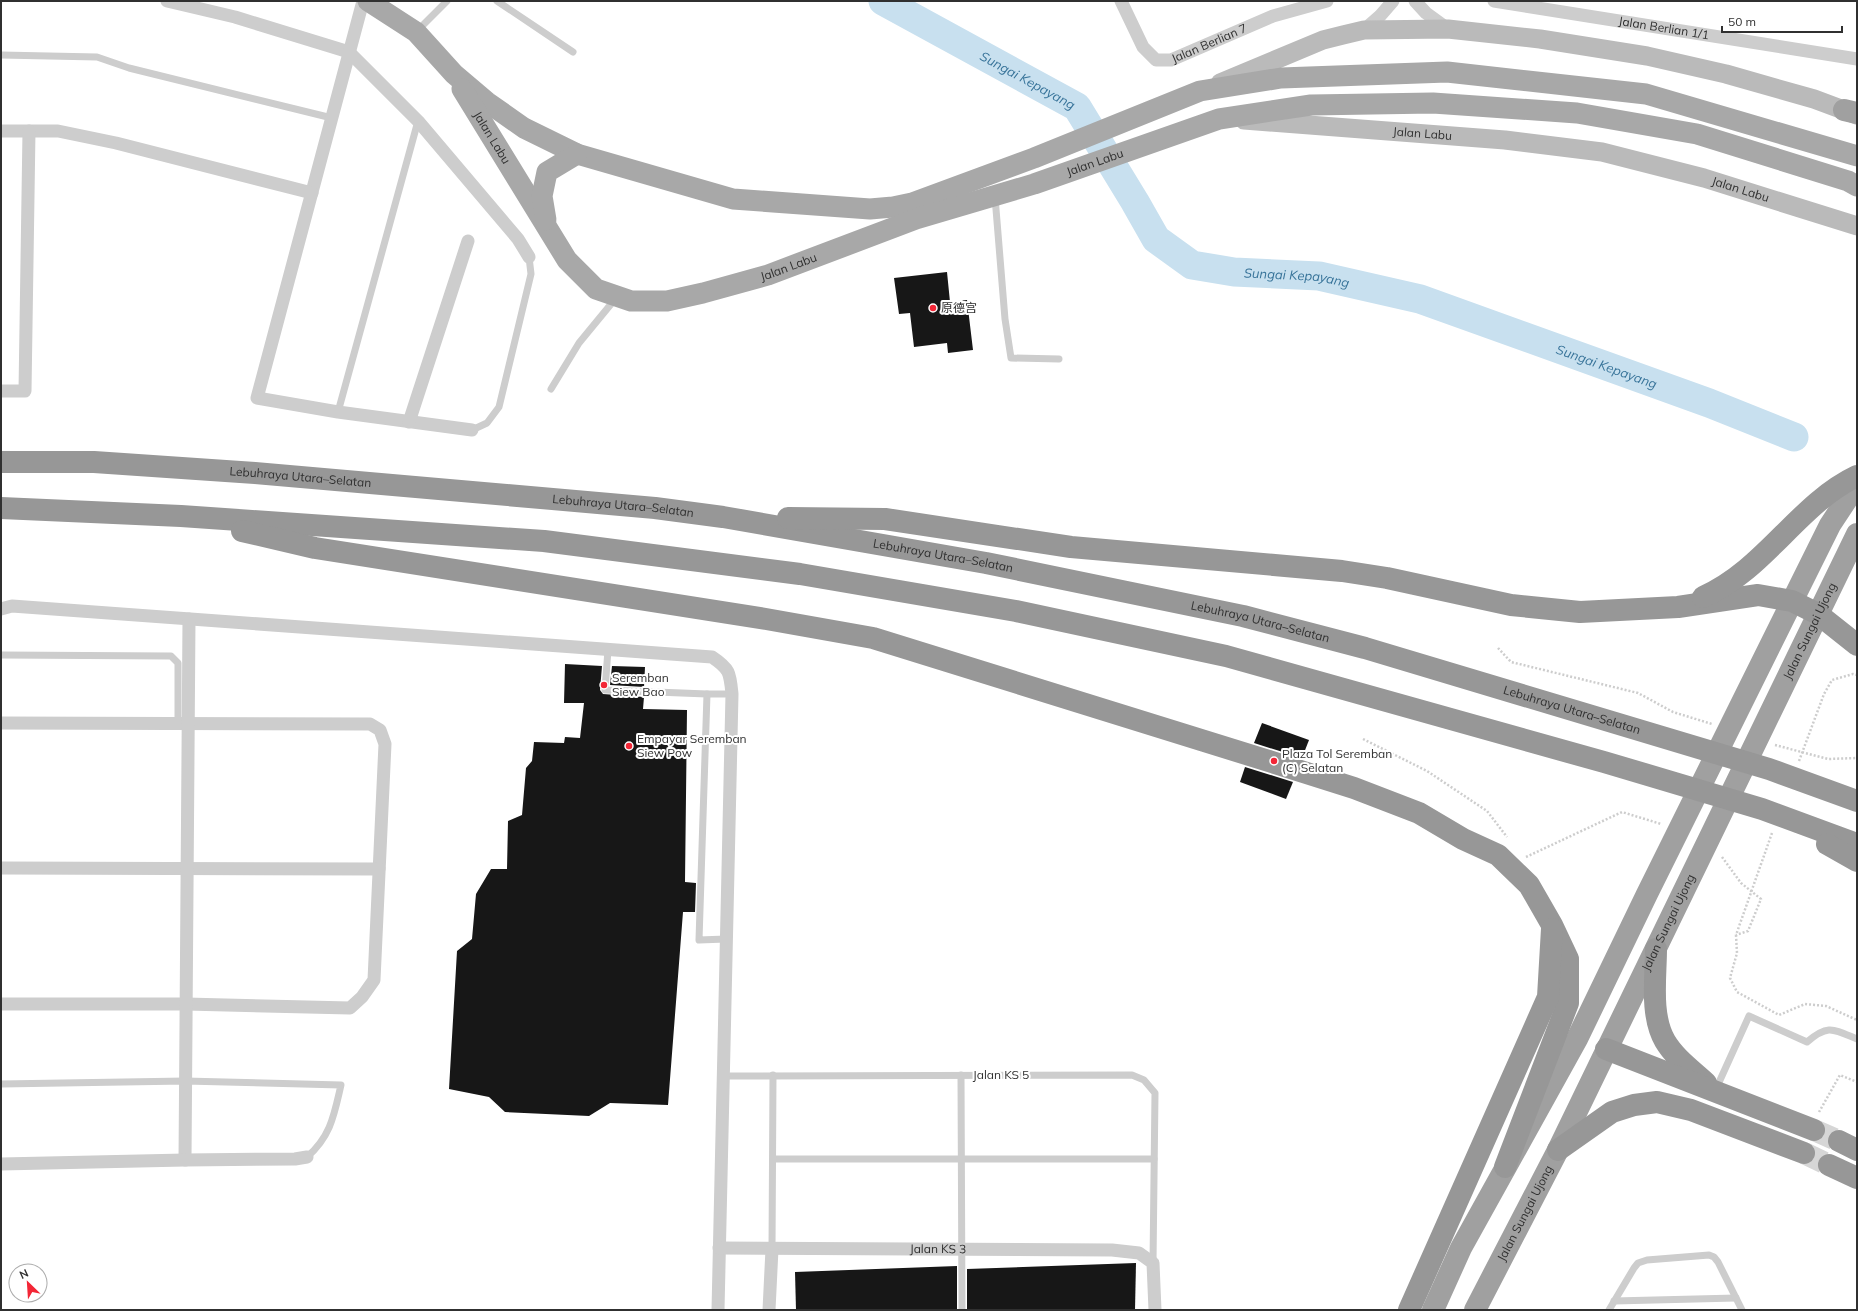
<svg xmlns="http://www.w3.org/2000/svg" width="1858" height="1311" viewBox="0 0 1858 1311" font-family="Mulish,'Noto Sans SC',sans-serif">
  <rect width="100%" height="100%" fill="#fff"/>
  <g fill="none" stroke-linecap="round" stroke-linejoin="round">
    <path stroke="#c8e0ef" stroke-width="29" id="s1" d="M883 1 1077 107 1135 202 1156 239 1192 265 1234 272 1319 276 1420 299 1709 403 1794 437"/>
  </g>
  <g fill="#171717">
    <path d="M947 272 950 302 967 300 973 350 948 353 947 343 914 347 910 313 899 314 894 278Z"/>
    <path d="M565 664 602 666 600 690 603 694 644 697 643 709 687 710 685 882 696 883 695 912H683L668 1105 610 1103 589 1116 505 1112 489 1097 449 1089 457 951 472 939 476 894 491 869H507L508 821 522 815 526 768 532 761 534 742 564 743 565 737 580 738 584 703H564Z"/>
    <path d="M612 666 645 667 644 687 610 685Z"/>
    <path d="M1262 723 1309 740 1302 758 1254 743Z"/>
    <path d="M1245 767 1293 782 1286 799 1240 782Z"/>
    <path d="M1136 1263 1135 1310H967V1269Z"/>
    <path d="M957 1266V1310H796L795 1272Z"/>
  </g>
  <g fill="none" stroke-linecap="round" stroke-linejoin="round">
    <g stroke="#d6d6d6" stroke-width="22" stroke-dasharray="22 11" stroke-linecap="butt">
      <path d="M1814 1130 1839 1141"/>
      <path d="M1804 1153 1829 1165"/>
    </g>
    <g stroke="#cdcdcd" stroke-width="2.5" stroke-dasharray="2 2" stroke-linecap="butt">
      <path d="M1498 648 1511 662 1638 693 1673 712 1712 724"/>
      <path d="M1363 739 1427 771 1487 811 1507 837"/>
      <path d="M1775 745 1828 759 1857 758"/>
      <path d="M1799 761 1824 694 1832 680 1853 674 1857 675"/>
      <path d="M1772 833 1736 935 1737 953 1730 978 1737 992 1779 1015 1805 1004 1826 1006 1857 1020"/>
      <path d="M1526 857 1622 812 1661 824"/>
      <path d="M1722 857 1741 883 1761 899 1748 931 1736 935"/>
      <path d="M1819 1112 1840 1075 1857 1082"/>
    </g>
    <g stroke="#cdcdcd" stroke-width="7">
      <path d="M497 1 573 52"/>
      <path d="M417 31 447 1"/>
      <path d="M1 55 97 57 129 68 332 118"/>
      <path d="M995 197 1005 319 1011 358 1059 359"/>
      <path d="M551 389 579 343 616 298"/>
      <path d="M338 412 418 121"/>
      <path d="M472 430 487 423 499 407 531 274 529 257"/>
      <path d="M608 650 605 690 707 694"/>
      <path d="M1 655 171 656 178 663V723"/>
      <path d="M726 939 699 940 707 694H732"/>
      <path d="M961 1075 962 1310"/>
      <path d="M723 1076 1132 1075 1144 1080 1155 1093 1153 1263"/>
      <path d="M1 1084 185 1081 341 1085C334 1115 331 1136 307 1157"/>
      <path d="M1716 1089 1749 1016 1807 1042C1828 1024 1833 1029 1857 1039"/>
      <path d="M773 1159H1154"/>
      <path d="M772 1249 773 1075"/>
      <path d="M1614 1301 1736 1298"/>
      <path d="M1609 1310 1634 1268 1638 1263 1647 1260 1709 1255 1714 1257 1718 1262 1742 1310"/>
    </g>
    <g stroke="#cdcdcd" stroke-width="13">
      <path d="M167 1 235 17 349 52 418 121 518 239 529 257"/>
      <path d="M363 1 257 398 338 412 472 430"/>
      <path id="s2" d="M1121 1 1143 47 1156 60H1171L1273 16 1327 1"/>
      <path d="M1415 1 1426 13 1448 29"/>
      <path id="s3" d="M1494 1 1857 59"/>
      <path d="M1364 30 1380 16 1393 1"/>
      <path d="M1 131H58L116 143 312 193"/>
      <path d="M1 391H25L29 131"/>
      <path d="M409 422 468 241"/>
      <path d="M1 609 12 606 712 657C730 669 730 673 732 694L718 1310"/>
      <path d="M1 723 370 724 380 730 385 744 374 980 362 997 350 1008 186 1004H1"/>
      <path d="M1 868 379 869"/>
      <path d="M185 1160 189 619"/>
      <path d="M1 1164 185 1160 295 1159 307 1157"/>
      <path id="s4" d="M719 1248 1112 1250 1139 1253 1153 1263 1155 1310"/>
      <path d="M769 1310 772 1249"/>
    </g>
    <g stroke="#bababa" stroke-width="19">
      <path d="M1220 83 1323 40 1343 35 1364 30 1448 29 1540 39 1647 56 1726 74 1814 99 1857 115"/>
      <path id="s5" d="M1244 120 1505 140 1602 152 1704 178 1857 226"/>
    </g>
    <g stroke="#a8a8a8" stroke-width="21">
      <path d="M368 1 416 32 454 74 487 102 524 128 577 154 733 199 870 209 893 207 912 203 1034 158 1200 91 1281 78 1447 72 1646 94 1857 156"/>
      <path id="s6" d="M462 89 567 260 596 289 631 301H667L703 293 768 275 916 219 1034 184 1219 119 1311 105 1433 103 1577 113 1697 134 1848 181 1857 186"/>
      <path d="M546 220 542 196 547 172 577 154"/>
    </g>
    <g stroke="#a0a0a0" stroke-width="22">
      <path d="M1844 110 1857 113"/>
      <path d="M1433 1310 1461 1248 1577 1039 1647 894 1830 525 1857 484"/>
      <path id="s7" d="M1475 1310 1558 1150 1857 534"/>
    </g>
    <g stroke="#979797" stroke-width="22">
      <path id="s8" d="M1 462H94L255 473 655 508 723 517 986 563 1243 616 1365 648 1769 769 1857 801"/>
      <path d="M1 508 181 516 544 541 800 574 1016 611 1226 656 1604 762 1762 809 1857 844"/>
      <path d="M788 518 885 519 1071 547 1342 571 1387 578 1511 605 1580 612 1678 607 1758 595 1792 601 1818 614 1857 645"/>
      <path d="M242 531 315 548 766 619 873 638 1272 762 1354 788 1419 813 1463 839 1498 855 1529 885 1552 925 1568 959V1003L1505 1167"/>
      <path d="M1703 597C1766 569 1798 504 1857 476"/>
      <path d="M1827 844 1857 861"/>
      <path d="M1656 949C1656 977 1650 1015 1665 1041 1675 1058 1692 1070 1706 1083"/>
      <path d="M1606 1049 1814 1130"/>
      <path d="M1839 1141 1857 1150"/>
      <path d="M1558 1150 1612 1112 1634 1105 1657 1102 1691 1110 1804 1153"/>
      <path d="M1829 1165 1857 1178"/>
      <path d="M1409 1310 1548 997 1552 929"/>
    </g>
  </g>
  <g fill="#f32636" stroke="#fff" stroke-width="1.5">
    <circle cx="933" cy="308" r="4"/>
    <circle cx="604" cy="685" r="4"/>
    <circle cx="629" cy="746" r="4"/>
    <circle cx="1274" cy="761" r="4"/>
  </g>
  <g text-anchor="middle" stroke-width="4" stroke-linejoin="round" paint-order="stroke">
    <g font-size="12" fill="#303030" stroke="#fff">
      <text dy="4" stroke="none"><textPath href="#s3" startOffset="172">Jalan Berlian 1/1</textPath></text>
      <text dy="4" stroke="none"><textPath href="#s2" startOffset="126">Jalan Berlian 7</textPath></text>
      <text dy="4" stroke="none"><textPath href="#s5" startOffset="179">Jalan Labu</textPath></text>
      <text dy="4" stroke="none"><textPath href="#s6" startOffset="57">Jalan Labu</textPath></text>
      <text dy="4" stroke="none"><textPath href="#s6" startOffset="765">Jalan Labu</textPath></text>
      <text dy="4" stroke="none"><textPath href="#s5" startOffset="503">Jalan Labu</textPath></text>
      <text dy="4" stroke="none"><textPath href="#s6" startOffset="441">Jalan Labu</textPath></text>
      <text dy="4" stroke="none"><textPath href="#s8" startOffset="300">Lebuhraya Utara–Selatan</textPath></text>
      <text dy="4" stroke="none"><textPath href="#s8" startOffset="624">Lebuhraya Utara–Selatan</textPath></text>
      <text dy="4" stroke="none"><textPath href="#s8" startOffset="948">Lebuhraya Utara–Selatan</textPath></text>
      <text dy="4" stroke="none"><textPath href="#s8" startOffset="1272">Lebuhraya Utara–Selatan</textPath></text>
      <text dy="4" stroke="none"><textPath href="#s7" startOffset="757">Jalan Sungai Ujong</textPath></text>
      <text dy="4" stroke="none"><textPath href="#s8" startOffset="1596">Lebuhraya Utara–Selatan</textPath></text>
      <text dy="4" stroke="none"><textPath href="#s7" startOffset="433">Jalan Sungai Ujong</textPath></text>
      <text x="1001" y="1079">Jalan KS 5</text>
      <text dy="4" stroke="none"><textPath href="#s7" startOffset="109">Jalan Sungai Ujong</textPath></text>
      <text dy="4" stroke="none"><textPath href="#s4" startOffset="219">Jalan KS 3</textPath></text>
    </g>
    <g font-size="12" fill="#303030" stroke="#fff" text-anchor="start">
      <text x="941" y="312">原德宫</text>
      <text x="612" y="682">Seremban<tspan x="612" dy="14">Siew Bao</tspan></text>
      <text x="637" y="743">Empayar Seremban<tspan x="637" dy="14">Siew Pow</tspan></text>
      <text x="1282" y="758">Plaza Tol Seremban<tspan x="1282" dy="14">(C) Selatan</tspan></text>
    </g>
    <g font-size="13" font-style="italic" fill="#377399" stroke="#fff">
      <text dy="5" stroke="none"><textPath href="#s1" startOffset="165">Sungai Kepayang</textPath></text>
      <text dy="5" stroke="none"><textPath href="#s1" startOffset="525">Sungai Kepayang</textPath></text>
      <text dy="5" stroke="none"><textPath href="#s1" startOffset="849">Sungai Kepayang</textPath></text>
    </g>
  </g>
  <rect width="1858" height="1311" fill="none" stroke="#303030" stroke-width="4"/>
  <g transform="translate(28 1283) rotate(335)"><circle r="19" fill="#ffffff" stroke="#acacac"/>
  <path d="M0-3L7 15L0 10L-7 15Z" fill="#f32636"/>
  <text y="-6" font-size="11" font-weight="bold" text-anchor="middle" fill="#303030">N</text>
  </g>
  <path d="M1722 26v6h120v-6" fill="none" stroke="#303030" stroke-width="2"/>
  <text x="1728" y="26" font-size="12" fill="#303030" stroke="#ffffff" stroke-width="3" paint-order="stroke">50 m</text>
</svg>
